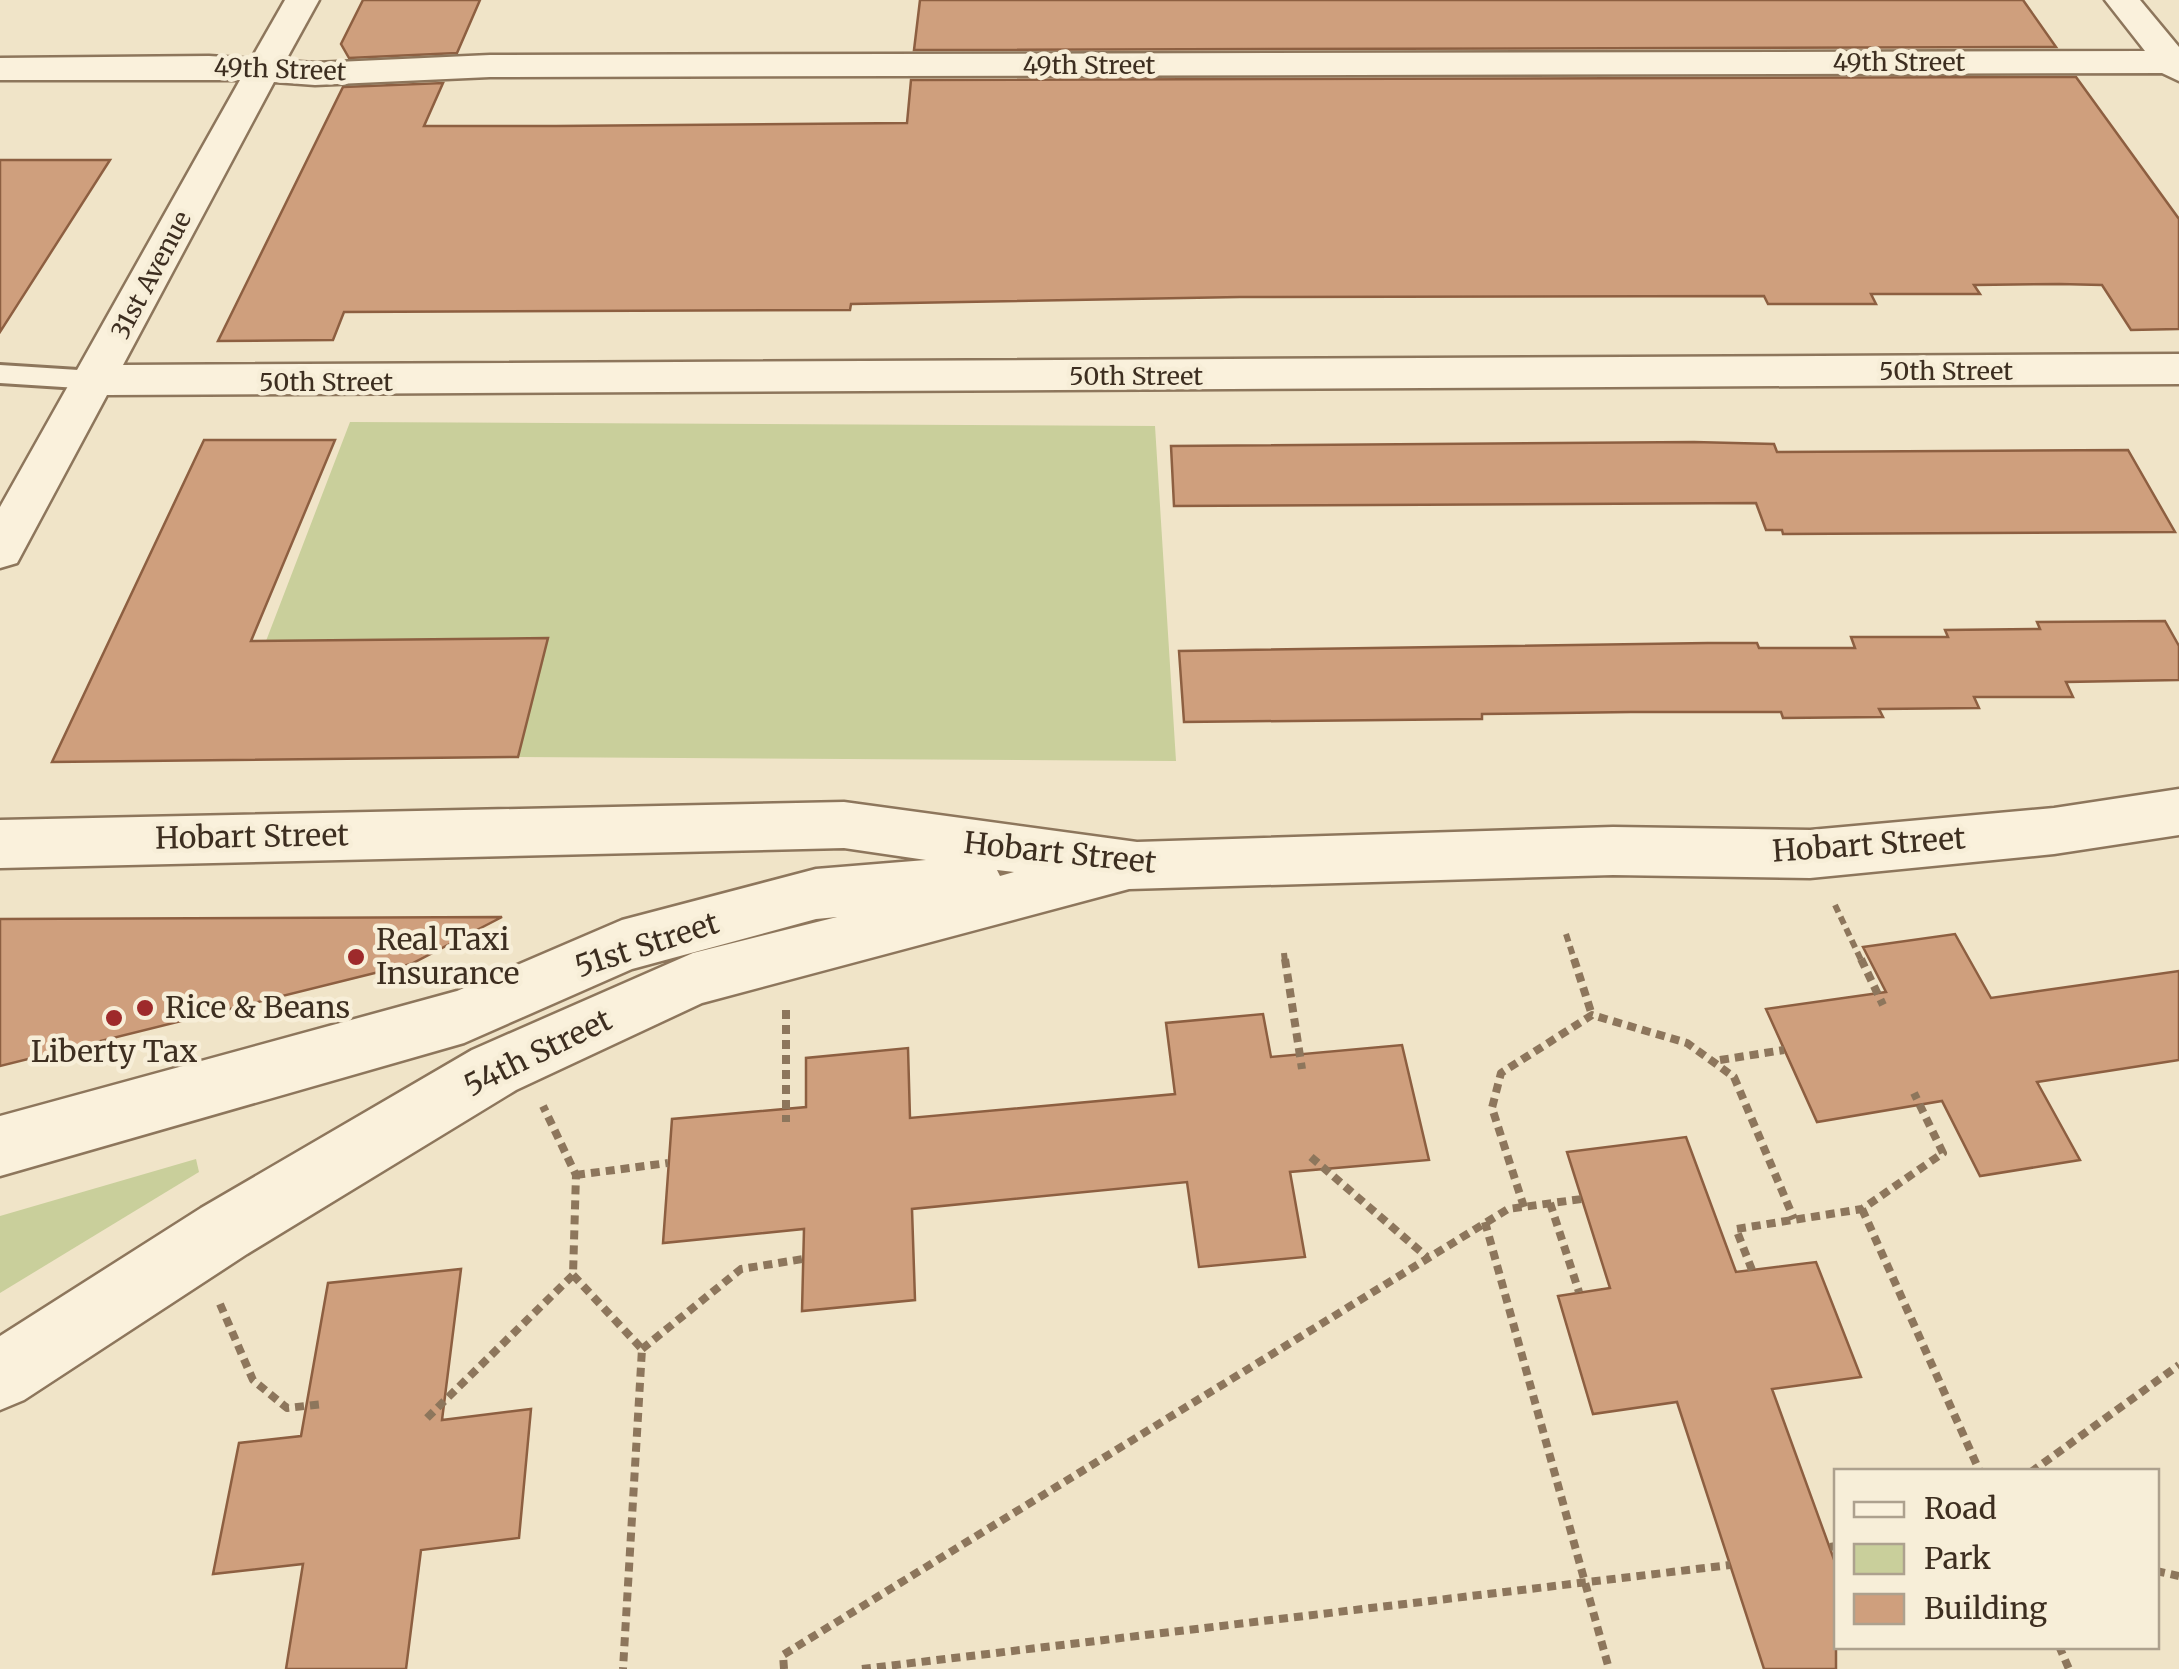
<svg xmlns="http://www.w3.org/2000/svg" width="2179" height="1669" viewBox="0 0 2179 1669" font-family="Merriweather,serif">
  <rect width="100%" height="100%" fill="#f0e4c8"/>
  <g fill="#c9cf9b">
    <path d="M350 422 1155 426 1176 761 518 757 548 638 266 641Z"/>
    <path d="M196 1159 199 1172 0 1293V1216Z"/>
  </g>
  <g fill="#cf9f7d" stroke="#8d5f41" stroke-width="2.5">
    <path d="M363 0H480L457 53 349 58 341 44Z"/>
    <path d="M920 0H2023L2056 47 914 50Z"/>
    <path d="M2076 77 2179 219V329L2131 330 2102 285 2059 284 1974 285 1980 294H1871L1876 304H1768L1764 296 1240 297 851 304 850 310 344 312 333 340 218 341 343 87 443 83 424 126H556L907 123 911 80Z"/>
    <path d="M0 160H110L0 332Z"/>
    <path d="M204 440H335L251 641 548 638 518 757 52 762Z"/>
    <path d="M1694 442 1774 444 1777 452 2128 450 2175 532 1783 534 1782 530H1766L1756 503 1174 506 1171 446Z"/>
    <path d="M2165 621 2179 646V680L2066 682 2073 697H1974L1979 708 1879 709 1883 717 1783 718 1781 712H1631L1482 714V719L1184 722 1179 651 1708 643H1757L1759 648H1855L1851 637H1948L1945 630 2040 629 2037 622Z"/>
    <path d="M502 917 411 964 0 1066V919Z"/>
    <path d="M1955 934 1991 998 2179 971V1060L2037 1082 2080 1160 1980 1176 1942 1101 1817 1122 1766 1009 1886 992 1863 947Z"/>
    <path d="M1263 1014 1271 1057 1402 1045 1429 1160 1290 1172 1305 1257 1199 1267 1187 1182 912 1209 915 1300 802 1311 804 1229 663 1243 672 1119 806 1107V1058L908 1048 910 1118 1175 1094 1166 1023Z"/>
    <path d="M1686 1137 1736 1272 1816 1262 1861 1377 1772 1389 1836 1565V1669H1764L1677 1402 1593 1414 1558 1296 1610 1288 1567 1152Z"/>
    <path d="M461 1269 442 1420 531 1409 519 1538 421 1550 406 1669H286L303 1564 213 1574 239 1443 301 1436 328 1283Z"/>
  </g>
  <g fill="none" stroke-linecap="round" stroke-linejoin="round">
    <g stroke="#8d765c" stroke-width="6">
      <path id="service" d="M0 365 94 371 107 380 94 389 0 383Z"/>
    </g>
    <g stroke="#8d765c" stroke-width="5">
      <g id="minor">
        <path d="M2105 0H2140L2179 47V81L2162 73 490 77 315 85 274 82 123 365 2179 354V384L107 395 17 563 0 568V507L240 80H0V58L209 56 315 63 490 55 2145 51Z"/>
        <path d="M2179 789V835L2054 854 1810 878 1613 875 1129 889 702 1003 516 1090 247 1254 24 1400 0 1410V1336L201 1208 472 1050 693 953 837 917 816 919 632 969 464 1043 0 1176V1116L457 991 622 920 816 869 926 860 844 848 0 868V820L844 802 1137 842 1613 827 1810 830 2054 808ZM997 870 1014 872 1000 876Z"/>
      </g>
    </g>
    <g stroke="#8d765c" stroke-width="5">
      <path id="tertiary" d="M285 0H319L276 78H250L245 70Z"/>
    </g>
    <g stroke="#8d765c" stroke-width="6" stroke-dasharray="8 5" stroke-linecap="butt">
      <path d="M1835 905 1862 962"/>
      <path d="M1566 934 1575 962"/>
      <path d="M1284 953 1285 962"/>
    </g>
    <g stroke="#8d765c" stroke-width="8" stroke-dasharray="9 6" stroke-linecap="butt">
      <path d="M1285 959 1302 1069"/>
      <path d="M1574 959 1592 1015"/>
      <path d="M1861 959 1883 1005"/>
      <path d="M786 1010V1122"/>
      <path d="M1720 1060 1784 1050"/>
      <path d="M1311 1157 1427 1257"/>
      <path d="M576 1175 668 1163"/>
      <path d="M1550 1203 1579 1292"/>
      <path d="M1524 1207 1492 1108 1501 1073 1592 1015 1687 1043 1734 1077 1794 1219"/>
      <path d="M1862 1209 1980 1472"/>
      <path d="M1485 1222 1609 1669"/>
      <path d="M1752 1270 1736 1229 1862 1209 1943 1153 1914 1093"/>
      <path d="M573 1275 642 1349 623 1669"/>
      <path d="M220 1304 253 1380 287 1408 323 1404"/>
      <path d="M642 1349 741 1269 803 1259"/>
      <path d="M427 1418 573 1275 576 1175 543 1106"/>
      <path d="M2031 1472 2179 1365"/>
      <path d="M1830 1547 1836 1546"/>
      <path d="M2156 1571 2179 1576"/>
      <path d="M2059 1646 2069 1669"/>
      <path d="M784 1669 783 1655 1508 1209 1582 1199"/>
      <path d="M862 1669 1730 1565"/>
    </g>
    <use href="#service" fill="#faf1dc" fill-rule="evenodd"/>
    <use href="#minor" fill="#faf1dc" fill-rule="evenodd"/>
    <use href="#tertiary" fill="#faf1dc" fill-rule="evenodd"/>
  </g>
  <g fill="#9e2a2b" stroke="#f7eed8" stroke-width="4">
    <circle cx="356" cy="957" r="10"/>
    <circle cx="145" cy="1008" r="10"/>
    <circle cx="114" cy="1018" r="10"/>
  </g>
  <g text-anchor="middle" stroke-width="9" stroke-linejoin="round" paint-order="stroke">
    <g font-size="25" fill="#3d2e20" stroke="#f7eed8">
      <text x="1899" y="71">49th Street</text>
      <text x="1089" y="74">49th Street</text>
      <text transform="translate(280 69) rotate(2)" y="9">49th Street</text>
      <text transform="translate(151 275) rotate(-62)" y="9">31st Avenue</text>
      <text x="1946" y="380">50th Street</text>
      <text x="1136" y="385">50th Street</text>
      <text x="326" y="391">50th Street</text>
    </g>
    <g font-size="30" fill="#3d2e20" stroke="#f7eed8">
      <text transform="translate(252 837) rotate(-1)" y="10">Hobart Street</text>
      <text transform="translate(1869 845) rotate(-4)" y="10">Hobart Street</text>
      <text transform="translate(1060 853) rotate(6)" y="10">Hobart Street</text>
      <text transform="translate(647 945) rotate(-18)" y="10">51st Street</text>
      <text transform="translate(538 1053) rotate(-26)" y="10">54th Street</text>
    </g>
    <g font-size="30" fill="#3d2e20" stroke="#f7eed8" text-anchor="start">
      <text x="376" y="950">Real Taxi<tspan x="376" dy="34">Insurance</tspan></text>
      <text x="165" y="1018">Rice &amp; Beans</text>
      <text x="114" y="1062" text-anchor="middle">Liberty Tax</text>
    </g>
  </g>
  <rect x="1834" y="1469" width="325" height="180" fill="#f7eed8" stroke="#ada18e" stroke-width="2.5"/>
  <rect x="1854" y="1502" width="50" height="15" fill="#faf1dc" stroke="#ada18e" stroke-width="2.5"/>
  <text x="1924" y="1519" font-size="30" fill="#3d2e20">Road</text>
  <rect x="1854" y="1544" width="50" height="30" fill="#c9cf9b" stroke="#ada18e" stroke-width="2.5"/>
  <text x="1924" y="1569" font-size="30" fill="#3d2e20">Park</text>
  <rect x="1854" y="1594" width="50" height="30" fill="#cf9f7d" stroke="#ada18e" stroke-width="2.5"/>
  <text x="1924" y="1619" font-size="30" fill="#3d2e20">Building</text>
</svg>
